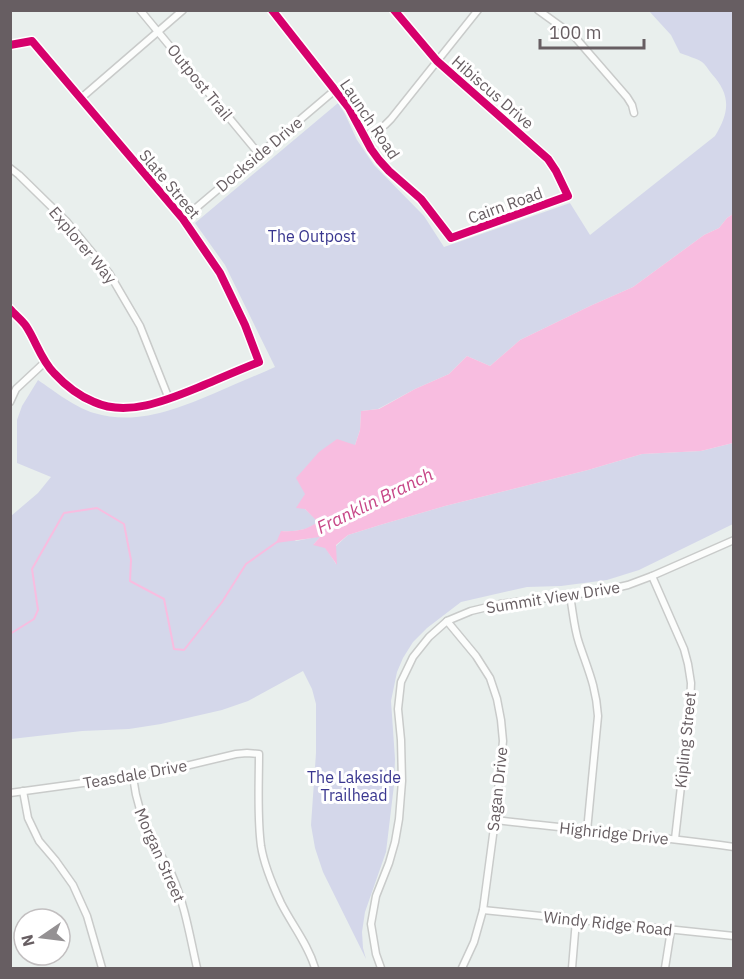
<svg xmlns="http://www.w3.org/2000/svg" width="744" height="979" viewBox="0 0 744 979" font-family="'IBM Plex Sans',sans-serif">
  <rect width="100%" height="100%" fill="#e9efed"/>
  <path fill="#d4d7ea" d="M649 11H733V214L727 218 719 228 704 235 633 287 590 306 520 340 490 366 467 356 449 374 415 389 378 409 361 411 360 430 355 445 305 494V509L319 522C307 530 296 532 281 531L296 541 321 536 314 544 325 547 336 564V546L348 535 380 525 445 506 588 470 642 454 701 451 733 443V524L639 570 607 580 561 586 527 587 461 602 427 628 413 642 403 658 397 672 391 701 395 759 394 785 386 852 365 912 362 932 363 948 366 959 323 872 315 848 311 825 316 753V704L312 689 303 671 248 701 222 710 161 724 129 729 82 731 11 739V516L38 493 51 477 17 463V420L22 406 38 380C54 391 76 408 94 413 136 426 177 409 215 393 235 384 255 376 275 367L225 265 195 223 338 103 345 114 357 140 374 165 424 216 444 247 570 203 590 235 715 136C730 111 731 95 711 73 708 69 705 64 702 62 696 58 687 56 680 53L671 35Z"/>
  <path fill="#f8bde0" d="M733 214V443L701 451 642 454 588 470 445 506 380 525 348 535 336 545 337 565 325 548 313 545 320 537 276 543 281 531C296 532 306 530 318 522L305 509 296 508 305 494 296 478 319 452 337 439 355 445 360 430 361 411 379 409 415 389 449 374 467 356 490 366 520 340 590 306 633 287 704 235 719 228 727 218Z"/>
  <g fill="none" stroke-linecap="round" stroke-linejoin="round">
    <path stroke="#f8bde0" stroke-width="2" d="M10 634 34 619 38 610 32 569 64 513 97 508 124 524 131 560 130 581 164 599 174 649 184 650 222 602 246 564 277 542"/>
    <g stroke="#c9cbca" stroke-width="9">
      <g id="minor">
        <path d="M140 10 259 154"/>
        <path d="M272 10 349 108 371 149 379 160 389 171 421 199 451 238 568 196 556 171 548 159 437 61 394 10"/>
        <path d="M538 10 574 36 627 97 632 105 634 113"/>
        <path d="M10 45 32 41 183 219 220 273 245 325 259 362C241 369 223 377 204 385 172 398 129 418 94 402 79 396 65 385 54 373 41 360 36 341 26 326 22 320 15 315 10 309"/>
        <path d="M80 99 183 10"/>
        <path d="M365 137 385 125 391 119 478 10"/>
        <path d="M10 168 19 175 67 222 109 273 140 326 169 399"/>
        <path d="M183 219 335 90"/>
        <path d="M10 402 16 389 45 362"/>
        <path d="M652 576 684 649 688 664 691 683 690 707 675 839"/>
        <path d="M570 596C573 612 574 628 579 643 588 670 596 686 598 716L587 831"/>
        <path d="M447 621 476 656 490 678 497 699 501 720 503 741 495 820 483 910 474 942 462 968"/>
        <path d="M133 777C136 802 142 821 154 843 159 854 167 863 172 875 185 905 190 937 197 968"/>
        <path d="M23 791 28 818 39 841 56 861 73 885 87 916 102 968"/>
        <path d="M10 793 156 773 236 754 247 753 259 754C259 784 257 816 261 846 264 865 273 886 281 903 292 925 308 944 315 968"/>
        <path d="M495 820C574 829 654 836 734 847"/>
        <path d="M483 910 734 936"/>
        <path d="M381 968 376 954 371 924 376 896 389 863 395 842 399 819 402 781 401 740 398 709 401 682 413 657 429 637 447 621 471 611 500 604 602 591 628 585 652 576 734 540"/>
        <path d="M572 968 576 920"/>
        <path d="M665 968 671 930"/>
      </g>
    </g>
    <use href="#minor" stroke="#fcfdfc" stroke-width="6"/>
    <g stroke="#fff" stroke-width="11">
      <g id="cycleway">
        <path d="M272 10 349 108 371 149 379 160 389 171 421 199 451 238 568 196 556 171 548 159 437 61 394 10"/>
        <path d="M10 45 32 41 183 219 220 273 245 325 259 362C241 369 223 377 204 385 172 398 129 418 94 402 79 396 65 385 54 373 41 360 36 341 26 326 22 320 15 315 10 309"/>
      </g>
    </g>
    <use href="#cycleway" stroke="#d6006c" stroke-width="8"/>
  </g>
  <g text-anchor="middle" stroke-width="6" stroke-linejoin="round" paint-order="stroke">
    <g font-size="16" fill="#675e62" stroke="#fff">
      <text transform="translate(200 82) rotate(51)" y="6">Outpost Trail</text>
      <text transform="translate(493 92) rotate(41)" y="6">Hibiscus Drive</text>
      <text transform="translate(370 119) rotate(56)" y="6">Launch Road</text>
      <text transform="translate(259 154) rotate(-40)" y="6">Dockside Drive</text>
      <text transform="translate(170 184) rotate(50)" y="6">Slate Street</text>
      <text transform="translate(505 205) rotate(-20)" y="6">Cairn Road</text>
      <text transform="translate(83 245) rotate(50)" y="6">Explorer Way</text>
      <text transform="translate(553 597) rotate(-9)" y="6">Summit View Drive</text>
      <text transform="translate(685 740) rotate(-84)" y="6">Kipling Street</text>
      <text transform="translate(135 774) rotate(-10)" y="6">Teasdale Drive</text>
      <text transform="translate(497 789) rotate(-84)" y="6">Sagan Drive</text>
      <text transform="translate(614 833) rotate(6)" y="6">Highridge Drive</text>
      <text transform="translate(160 855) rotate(66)" y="6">Morgan Street</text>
      <text transform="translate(608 923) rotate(6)" y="6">Windy Ridge Road</text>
    </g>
    <g font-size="16" fill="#39368f" stroke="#fff">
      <text x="312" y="242">The Outpost</text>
      <text x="354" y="783">The Lakeside<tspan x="354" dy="18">Trailhead</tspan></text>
    </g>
    <g font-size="18" font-style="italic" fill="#c74687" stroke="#fff">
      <text transform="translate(375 501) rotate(-26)" y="6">Franklin Branch</text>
    </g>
  </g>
  <rect width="744" height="979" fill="none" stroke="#675e62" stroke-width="24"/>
  <g transform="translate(42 937) rotate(256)"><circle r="28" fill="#ffffff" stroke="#c2bfc0" stroke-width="1.5"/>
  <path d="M0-4.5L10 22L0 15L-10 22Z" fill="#949193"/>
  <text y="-9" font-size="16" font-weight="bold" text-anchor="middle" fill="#675e62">N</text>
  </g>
  <path d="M540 39v9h104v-9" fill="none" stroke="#675e62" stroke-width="3"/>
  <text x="549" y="39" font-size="18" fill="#675e62" stroke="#ffffff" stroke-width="4.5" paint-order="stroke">100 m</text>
</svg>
